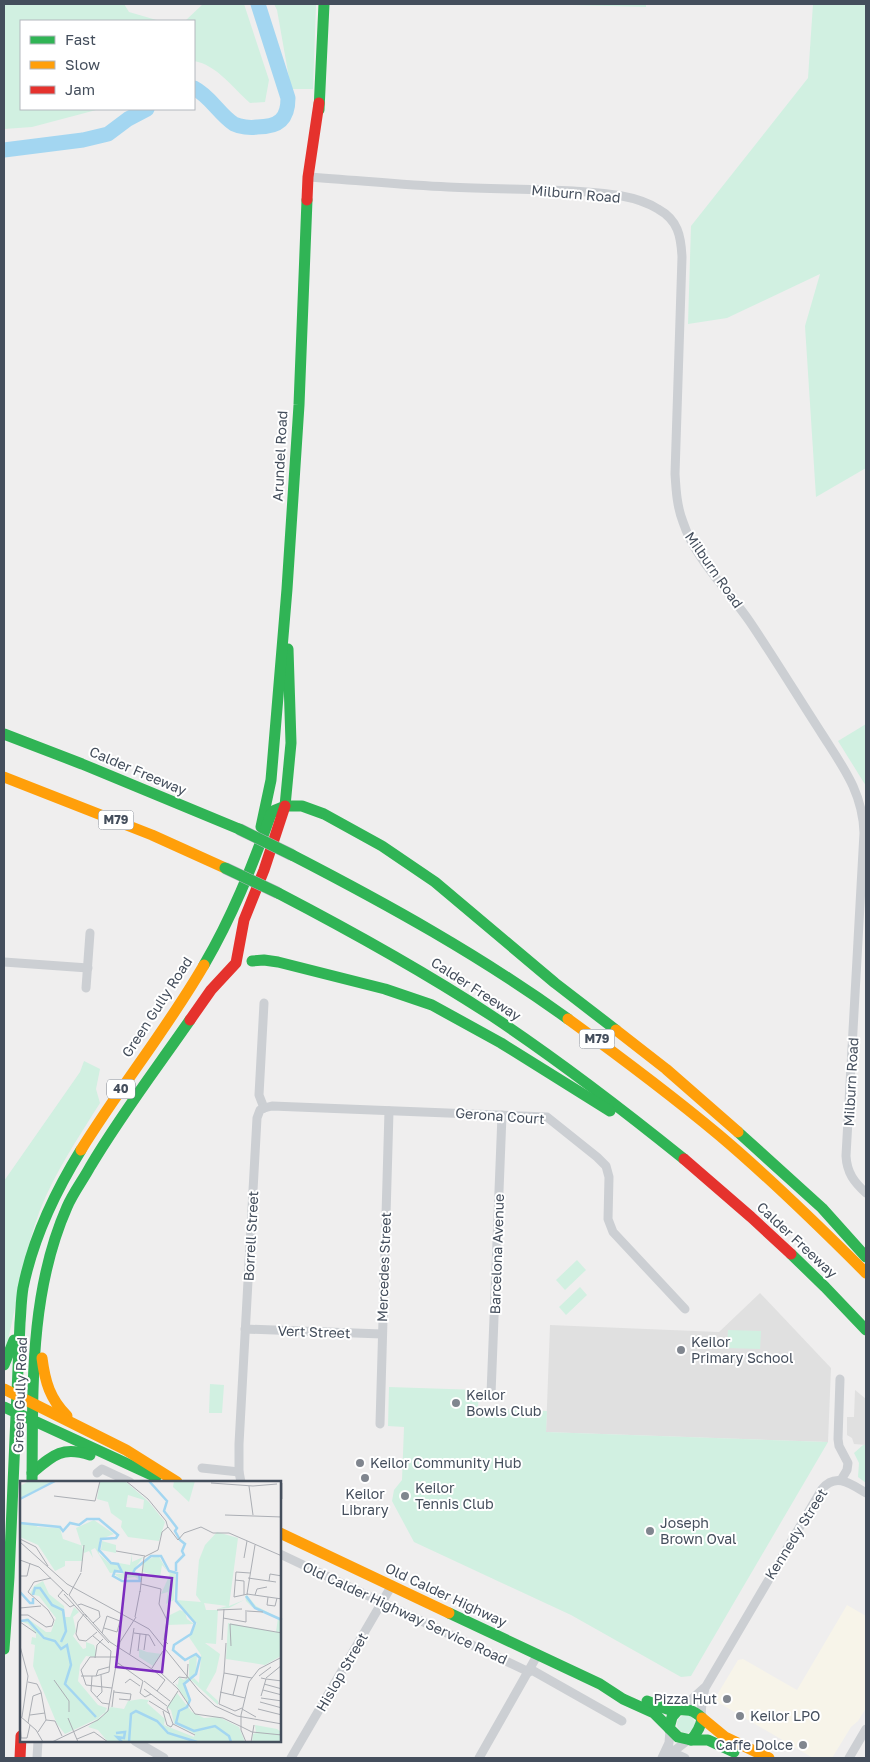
<svg xmlns="http://www.w3.org/2000/svg" width="870" height="1762" viewBox="0 0 870 1762" font-family="'Golos Text',sans-serif">
  <rect width="100%" height="100%" fill="#efeeee"/>
  <path fill="#f7f4e9" d="M847 1605 866 1616V1708L858 1721 851 1727 832 1758H813L714 1700 738 1660 743 1659 797 1690Z"/>
  <g fill="#e0e0e0">
    <path d="M760 1293 831 1368 828 1442 546 1432 550 1325 719 1332Z"/>
    <path d="M855 1390 866 1399V1445L854 1444 852 1438 847 1435V1417H854Z"/>
  </g>
  <g fill="#d1f0e1">
    <path d="M4 4H124L129 12 160 21H21V109H100L32 127 4 129Z"/>
    <path d="M203 4H244L269 80 265 102 250 103C233 88 217 65 194 61V21H185Z"/>
    <path d="M274 4H316L313 89H291L277 10Z"/>
    <path d="M535 4H646V7Z"/>
    <path d="M813 4H866V468L816 497 805 326 820 274 727 318 688 324 691 226 808 78Z"/>
    <path d="M866 724V786L838 741Z"/>
    <path d="M84 1061 100 1069 96 1089 100 1103C78 1138 55 1172 40 1210 24 1252 18 1297 8 1340L4 1351V1181L80 1072Z"/>
    <path d="M577 1260 586 1270 565 1290 556 1280Z"/>
    <path d="M580 1287 587 1295 566 1315 559 1307Z"/>
    <path d="M728 1330 761 1331 760 1349 727 1348Z"/>
    <path d="M210 1384 224 1385 222 1413H209Z"/>
    <path d="M389 1387 479 1390 478 1408 547 1411 546 1432 828 1442 691 1676 681 1677 571 1615 414 1542 392 1501 394 1490 402 1480 404 1427 388 1426Z"/>
    <path d="M863 1445H866V1483L858 1477 859 1463 854 1453Z"/>
    <circle cx="686" cy="1724" r="9"/>
  </g>
  <g fill="none" stroke-linecap="round" stroke-linejoin="round">
    <g stroke="#a3d6f1" stroke-width="15">
      <path d="M194 88C210 96 219 114 234 124 240 127 250 128 257 127 279 127 288 119 288 98L258 4"/>
      <path d="M4 150 83 140 108 134 128 119 147 109"/>
    </g>
    <g stroke="#cccfd3" stroke-width="9">
      <path d="M308 177C355 180 402 185 448 187 490 189 532 189 573 191 601 193 634 194 658 209 678 220 681 236 682 257L675 474C676 490 677 507 683 522 695 559 729 591 750 622 775 659 798 697 822 734 843 767 863 793 864 833L846 1156C847 1173 854 1182 866 1193"/>
      <path d="M4 962 88 968"/>
      <path d="M86 988 90 933"/>
      <path d="M264 1003 259 1095 264 1108"/>
      <path d="M264 1108 272 1106 547 1117 597 1157 606 1166 609 1177 608 1219 613 1232 685 1309"/>
      <path d="M245 1329 382 1334"/>
      <path d="M840 1379 838 1439 839 1446 848 1463 847 1470 841 1480"/>
      <path d="M491 1394 502 1115"/>
      <path d="M380 1424 389 1111"/>
      <path d="M202 1468 239 1472"/>
      <path d="M97 1473 102 1469 130 1482"/>
      <path d="M241 1482 239 1472V1444L257 1118 260 1110 264 1108"/>
      <path d="M280 1554 529 1672"/>
      <path d="M530 1669 622 1721"/>
      <path d="M682 1708 704 1688"/>
      <path d="M701 1717 702 1702 705 1688 822 1489C836 1472 851 1484 866 1493"/>
      <path d="M135 1741 164 1758"/>
      <path d="M669 1747 672 1752 685 1758"/>
      <path d="M37 1758 38 1741"/>
      <path d="M291 1758 392 1585"/>
      <path d="M479 1758 538 1654"/>
      <path d="M662 1758 669 1743 670 1730"/>
      <path d="M665 1758 688 1740"/>
      <path d="M849 1758 866 1729"/>
    </g>
    <g stroke="#30b455" stroke-width="11">
      <path d="M319 110 324 4"/>
      <path d="M4 734 82 764 239 829"/>
      <path d="M285 806 291 743 288 649"/>
      <path d="M285 806H302L324 814 382 846 435 882 555 983 616 1030"/>
      <path d="M261 827 271 780 287 589 299 405 307 200"/>
      <path d="M292 855C387 904 481 956 568 1019"/>
      <path d="M278 893C351 931 423 971 492 1016 558 1060 622 1109 684 1159"/>
      <path d="M252 961 264 960 278 962 385 989 432 1005 501 1043 610 1111"/>
      <path d="M204 965C232 917 252 867 271 814L275 810 285 806"/>
      <path d="M738 1132 822 1208 866 1257"/>
      <path d="M791 1254 825 1287 866 1330"/>
      <path d="M4 1365 14 1340"/>
      <path d="M4 1407 156 1477"/>
      <path d="M32 1473C53 1455 62 1446 90 1455"/>
      <path d="M32 1482C33 1389 29 1293 67 1207 73 1193 83 1180 90 1167 120 1116 156 1069 190 1020"/>
      <path d="M449 1613 600 1684 623 1699 654 1713 669 1728"/>
      <path d="M4 1649 9 1577 20 1323C21 1312 21 1300 23 1288 33 1238 55 1192 81 1150"/>
      <path d="M647 1701C654 1703 660 1707 667 1709 682 1712 688 1705 702 1718 701 1727 697 1733 691 1740L678 1737 669 1728 672 1717 679 1709"/>
      <path d="M691 1740H708L734 1752"/>
    </g>
    <g stroke="#ff9f0a" stroke-width="11">
      <path d="M4 777 152 835 225 868"/>
      <path d="M568 1019C619 1056 670 1094 719 1135 770 1178 818 1225 866 1273"/>
      <path d="M616 1030 666 1069 738 1132"/>
      <path d="M81 1150C120 1087 167 1029 204 965"/>
      <path d="M42 1358C45 1382 50 1399 67 1416"/>
      <path d="M4 1389 126 1450 177 1482"/>
      <path d="M280 1533 449 1613"/>
      <path d="M702 1718 725 1737 769 1758"/>
    </g>
    <g stroke="#e5322d" stroke-width="11">
      <path d="M307 200 308 177 319 103"/>
      <path d="M190 1020 211 990 236 963 244 920 264 870 285 806"/>
      <path d="M684 1159 751 1217 791 1254"/>
      <path d="M20 1758 21 1736"/>
    </g>
    <g stroke="#b2b6bf" stroke-width="12" stroke-linecap="butt">
      <g id="fast-bridge">
        <path d="M239 829 292 855"/>
        <path d="M225 868 278 893"/>
      </g>
    </g>
    <use href="#fast-bridge" stroke="#30b455" stroke-width="11"/>
  </g>
  <g fill="#80868f" stroke="#fff" stroke-width="2">
    <circle cx="681" cy="1350" r="5"/>
    <circle cx="456" cy="1403" r="5"/>
    <circle cx="360" cy="1463" r="5"/>
    <circle cx="365" cy="1478" r="5"/>
    <circle cx="405" cy="1496" r="5"/>
    <circle cx="650" cy="1531" r="5"/>
    <circle cx="727" cy="1699" r="5"/>
    <circle cx="740" cy="1716" r="5"/>
    <circle cx="803" cy="1745" r="5"/>
  </g>
  <g text-anchor="middle" stroke-width="4" stroke-linejoin="round" paint-order="stroke">
    <g fill="#fff" stroke="#7c838d" stroke-width="1">
      <rect x="98.5" y="810.5" width="35" height="19" rx="4"/>
      <rect x="579.5" y="1029.5" width="35" height="19" rx="4"/>
      <rect x="107" y="1079.5" width="28" height="19" rx="4"/>
    </g>
    <g font-size="12" font-weight="bold" fill="#444e5c">
      <text x="116" y="824">M79</text>
      <text x="597" y="1043">M79</text>
      <text x="121" y="1093">40</text>
    </g>
    <g font-size="14" fill="#444e5c" stroke="#fff">
      <text transform="translate(576 194) rotate(5)" y="5">Milburn Road</text>
      <text transform="translate(280 456) rotate(-87)" y="5">Arundel Road</text>
      <text transform="translate(714 570) rotate(55)" y="5">Milburn Road</text>
      <text transform="translate(138 771) rotate(23)" y="5">Calder Freeway</text>
      <text transform="translate(476 989) rotate(33)" y="5">Calder Freeway</text>
      <text transform="translate(157 1007) rotate(-57)" y="5">Green Gully Road</text>
      <text transform="translate(851 1082) rotate(-87)" y="5">Milburn Road</text>
      <text transform="translate(500 1116) rotate(4)" y="5">Gerona Court</text>
      <text transform="translate(251 1236) rotate(-87)" y="5">Borrell Street</text>
      <text transform="translate(797 1240) rotate(43)" y="5">Calder Freeway</text>
      <text transform="translate(497 1254) rotate(-88)" y="5">Barcelona Avenue</text>
      <text transform="translate(384 1267) rotate(-88)" y="5">Mercedes Street</text>
      <text transform="translate(314 1332) rotate(2)" y="5">Vert Street</text>
      <text transform="translate(20 1395) rotate(-88)" y="5">Green Gully Road</text>
      <text transform="translate(796 1534) rotate(-58)" y="5">Kennedy Street</text>
      <text transform="translate(446 1595) rotate(25)" y="5">Old Calder Highway</text>
      <text transform="translate(405 1613) rotate(25)" y="5">Old Calder Highway Service Road</text>
      <text transform="translate(342 1672) rotate(-60)" y="5">Hislop Street</text>
    </g>
    <g font-size="14" fill="#444e5c" stroke="#fff" text-anchor="start">
      <text x="691" y="1347">Keilor<tspan x="691" dy="16">Primary School</tspan></text>
      <text x="466" y="1400">Keilor<tspan x="466" dy="16">Bowls Club</tspan></text>
      <text x="370" y="1468">Keilor Community Hub</text>
      <text x="415" y="1493">Keilor<tspan x="415" dy="16">Tennis Club</tspan></text>
      <text x="365" y="1499" text-anchor="middle">Keilor<tspan x="365" dy="16">Library</tspan></text>
      <text x="660" y="1528">Joseph<tspan x="660" dy="16">Brown Oval</tspan></text>
      <text x="717" y="1704" text-anchor="end">Pizza Hut</text>
      <text x="750" y="1721">Keilor LPO</text>
      <text x="793" y="1750" text-anchor="end">Caffe Dolce</text>
    </g>
  </g>
  <g transform="translate(20 1481)">
    <rect width="261" height="261" fill="#efeeee"/>
    <path d="M9 0H33L0 17V5ZM80 0H105L129 21 145 41 139 60 108 56 101 46 102 40 91 32 88 21 77 18ZM108 14 124 19 123 28 106 26ZM154 0H175L169 21 153 6ZM74 39 94 53 79 59V73L90 83 97 82 101 91 90 92 75 67 71 69 73 77 69 70 64 72 56 47ZM12 42 18 46 40 47 43 58 63 65V80H45V85L35 90 18 64 0 56V43ZM197 51 218 57 209 125 224 119 209 127 197 128 207 125 184 122 186 129H198L196 163 185 162 200 173 196 191 186 209 198 220V224L171 199 174 197 179 202 181 174 169 156 177 142 169 137 156 119 181 121 176 114 179 79 185 64ZM82 60 96 64V72L81 69ZM112 73V81L123 76 112 91 118 93 119 99 115 96 101 98 94 93H104L99 82 110 84ZM138 74 148 91 155 92 154 119 146 123 148 111 141 113 150 93 142 84 140 96 123 91V81ZM23 100 29 113 44 125 45 136H50L54 126 59 131 53 136 56 150 53 155 63 168 66 167V161L74 164 76 170 75 176 66 175 60 184 58 200 78 224 87 227 83 235 45 253 37 243 13 185 15 164 11 163 12 156 16 157V153L8 143 0 140 7 137 26 151H31L36 137 19 115 10 113 14 105ZM227 114 236 125 261 138V175L245 184 206 178 208 142 256 151 258 137 232 126 226 120 225 115ZM160 129 165 131 167 138 174 143 147 144 146 136ZM119 168 127 171 142 173 133 185 119 176ZM177 173 176 193 164 203 170 219 168 223 155 202 158 204 159 196 164 199 169 195V179ZM157 212 172 231 184 237 199 236 219 246 225 261H88L78 249 68 246 91 226 104 228 108 220 121 218 129 219 127 222 145 238 144 244 174 256 175 253 154 242 151 229 147 226ZM235 244 257 248 261 251V261H232L233 253 236 252Z" fill="#d1f0e1" fill-rule="evenodd"/>
    <path fill="none" stroke="#a3d6f1" stroke-width="2.5" d="M129 0 147 20 144 30 157 47 155 50 160 59 165 63 162 70 164 74 156 82V90M0 18 35 0M0 42 40 46 43 50 50 42 59 44 67 38H79L98 54 96 57 81 58 79 69 91 82 98 83 102 91 95 90 93 95 102 100H120L119 93 113 92 115 88 131 75H141L149 90 157 92 156 120 175 142 171 153 154 164 153 169 165 179 176 173 180 177 176 193 164 203 170 219 167 226 159 230 156 242 174 250 195 245 209 255 211 261M0 111 10 122H13V117M13 114 15 107H20L32 124 43 129 46 150 41 161M226 115 235 127 262 139M0 140 8 139 24 157 35 160 41 168 47 164 51 184 45 203 76 236M96 252 105 251 104 257 97 256 102 261M109 261 111 233 116 230 137 240 148 252 177 261"/>
    <path fill="none" stroke="#abaeb4" stroke-width="1" d="M106 0 128 18 146 40 148 47M191 2 233 5 257 3M262 2V18M229 5 233 34M34 15 75 20 80 0M205 34 262 36M148 46 158 59 164 52 181 46 193 52H209L262 75M0 58 16 66 28 85M0 61 47 103 129 148 179 210 195 225 217 235 262 243M235 64 227 113 262 118M96 70 125 75M224 77 227 60M0 79 19 86 48 114M61 91 64 64M0 95H7L10 82M228 97 256 101M215 99 224 100V114M249 100 250 93 262 95M121 103 141 108 139 123 147 139 144 159 148 163M43 109 38 115 50 126 54 124M120 111 124 76 138 69 142 51 148 46M44 113 89 162M228 113 214 116 216 91 230 92M49 114 61 92M49 114 67 136M235 114 237 108 247 106M248 116 247 124 255 125 257 117M58 124 61 123 79 130 80 136 73 142M0 127 21 125M197 129 222 128M227 130 243 131M64 133 58 141 56 153 59 159 66 160 77 151M65 133 90 161 132 188M0 134H8L26 146 32 145 34 139 28 129 8 111 14 101 31 97M115 136 120 110M203 137 226 141V129M0 141 16 152M82 152 87 135 100 140 97 151 84 147M114 152 129 154 135 165M73 155 91 170 89 191M202 159 204 128M206 162 204 192 232 197M0 165 8 195 2 236M211 165 210 143 262 152M124 169 126 154M118 170 120 153M110 173 114 147M75 177 77 164 83 158M98 182 123 200M132 187 143 170M132 188 145 199 137 210M141 192 158 208 175 233 203 237 222 246M204 192 199 223 215 230 222 227M61 195H76L89 191M72 195 71 210 82 222 89 223M76 195 78 189 89 186M239 195 251 186M241 197 246 198 241 215M246 197 262 184M246 198 262 200M34 199 49 220V231M123 200 120 212 125 216 131 213M124 200 150 220M8 201 17 203 21 211 26 239 18 251M105 202 110 198 120 205M153 202 159 196 167 197 168 183M244 203 262 208M92 207 66 204 61 189 70 176H97M124 208 147 225M243 209 262 214M158 210 147 227 153 243 175 254M94 211 111 213 110 219 99 218M200 211 225 217M213 214 218 194M77 216 82 211 81 194M241 217 262 220M129 220 150 233M240 221 262 227M92 226 94 209M222 228 236 236M238 228 262 234M143 230 147 244 151 246 153 243M10 234 25 232M0 235 16 249 23 261M48 237 58 261M26 239 35 240 42 255M0 242 1 257M8 242 13 215 21 212M222 246 232 251 262 254M0 257H7L10 244M57 258 74 251 88 261M32 261 78 239 88 230 100 161 116 136M226 261 221 249V234L229 201 239 188 262 176M231 261 234 244"/>
    <path fill="#7b2cbf" fill-opacity="0.15" stroke="#7b2cbf" stroke-width="2.5" d="M106 92 152 97 142 191 96 186Z"/>
    <rect width="261" height="261" fill="none" stroke="#444e5c" stroke-width="2.5"/>
  </g>
  <rect width="870" height="1762" fill="none" stroke="#444e5c" stroke-width="10"/>
  <rect x="20" y="20" width="175" height="90" fill="#ffffff" stroke="#b4b8be"/>
  <rect x="30" y="36" width="25" height="8" fill="#30b455" stroke="#b4b8be"/>
  <text x="65" y="45" font-size="15" fill="#444e5c">Fast</text>
  <rect x="30" y="61" width="25" height="8" fill="#ff9f0a" stroke="#b4b8be"/>
  <text x="65" y="70" font-size="15" fill="#444e5c">Slow</text>
  <rect x="30" y="86" width="25" height="8" fill="#e5322d" stroke="#b4b8be"/>
  <text x="65" y="95" font-size="15" fill="#444e5c">Jam</text>
</svg>
